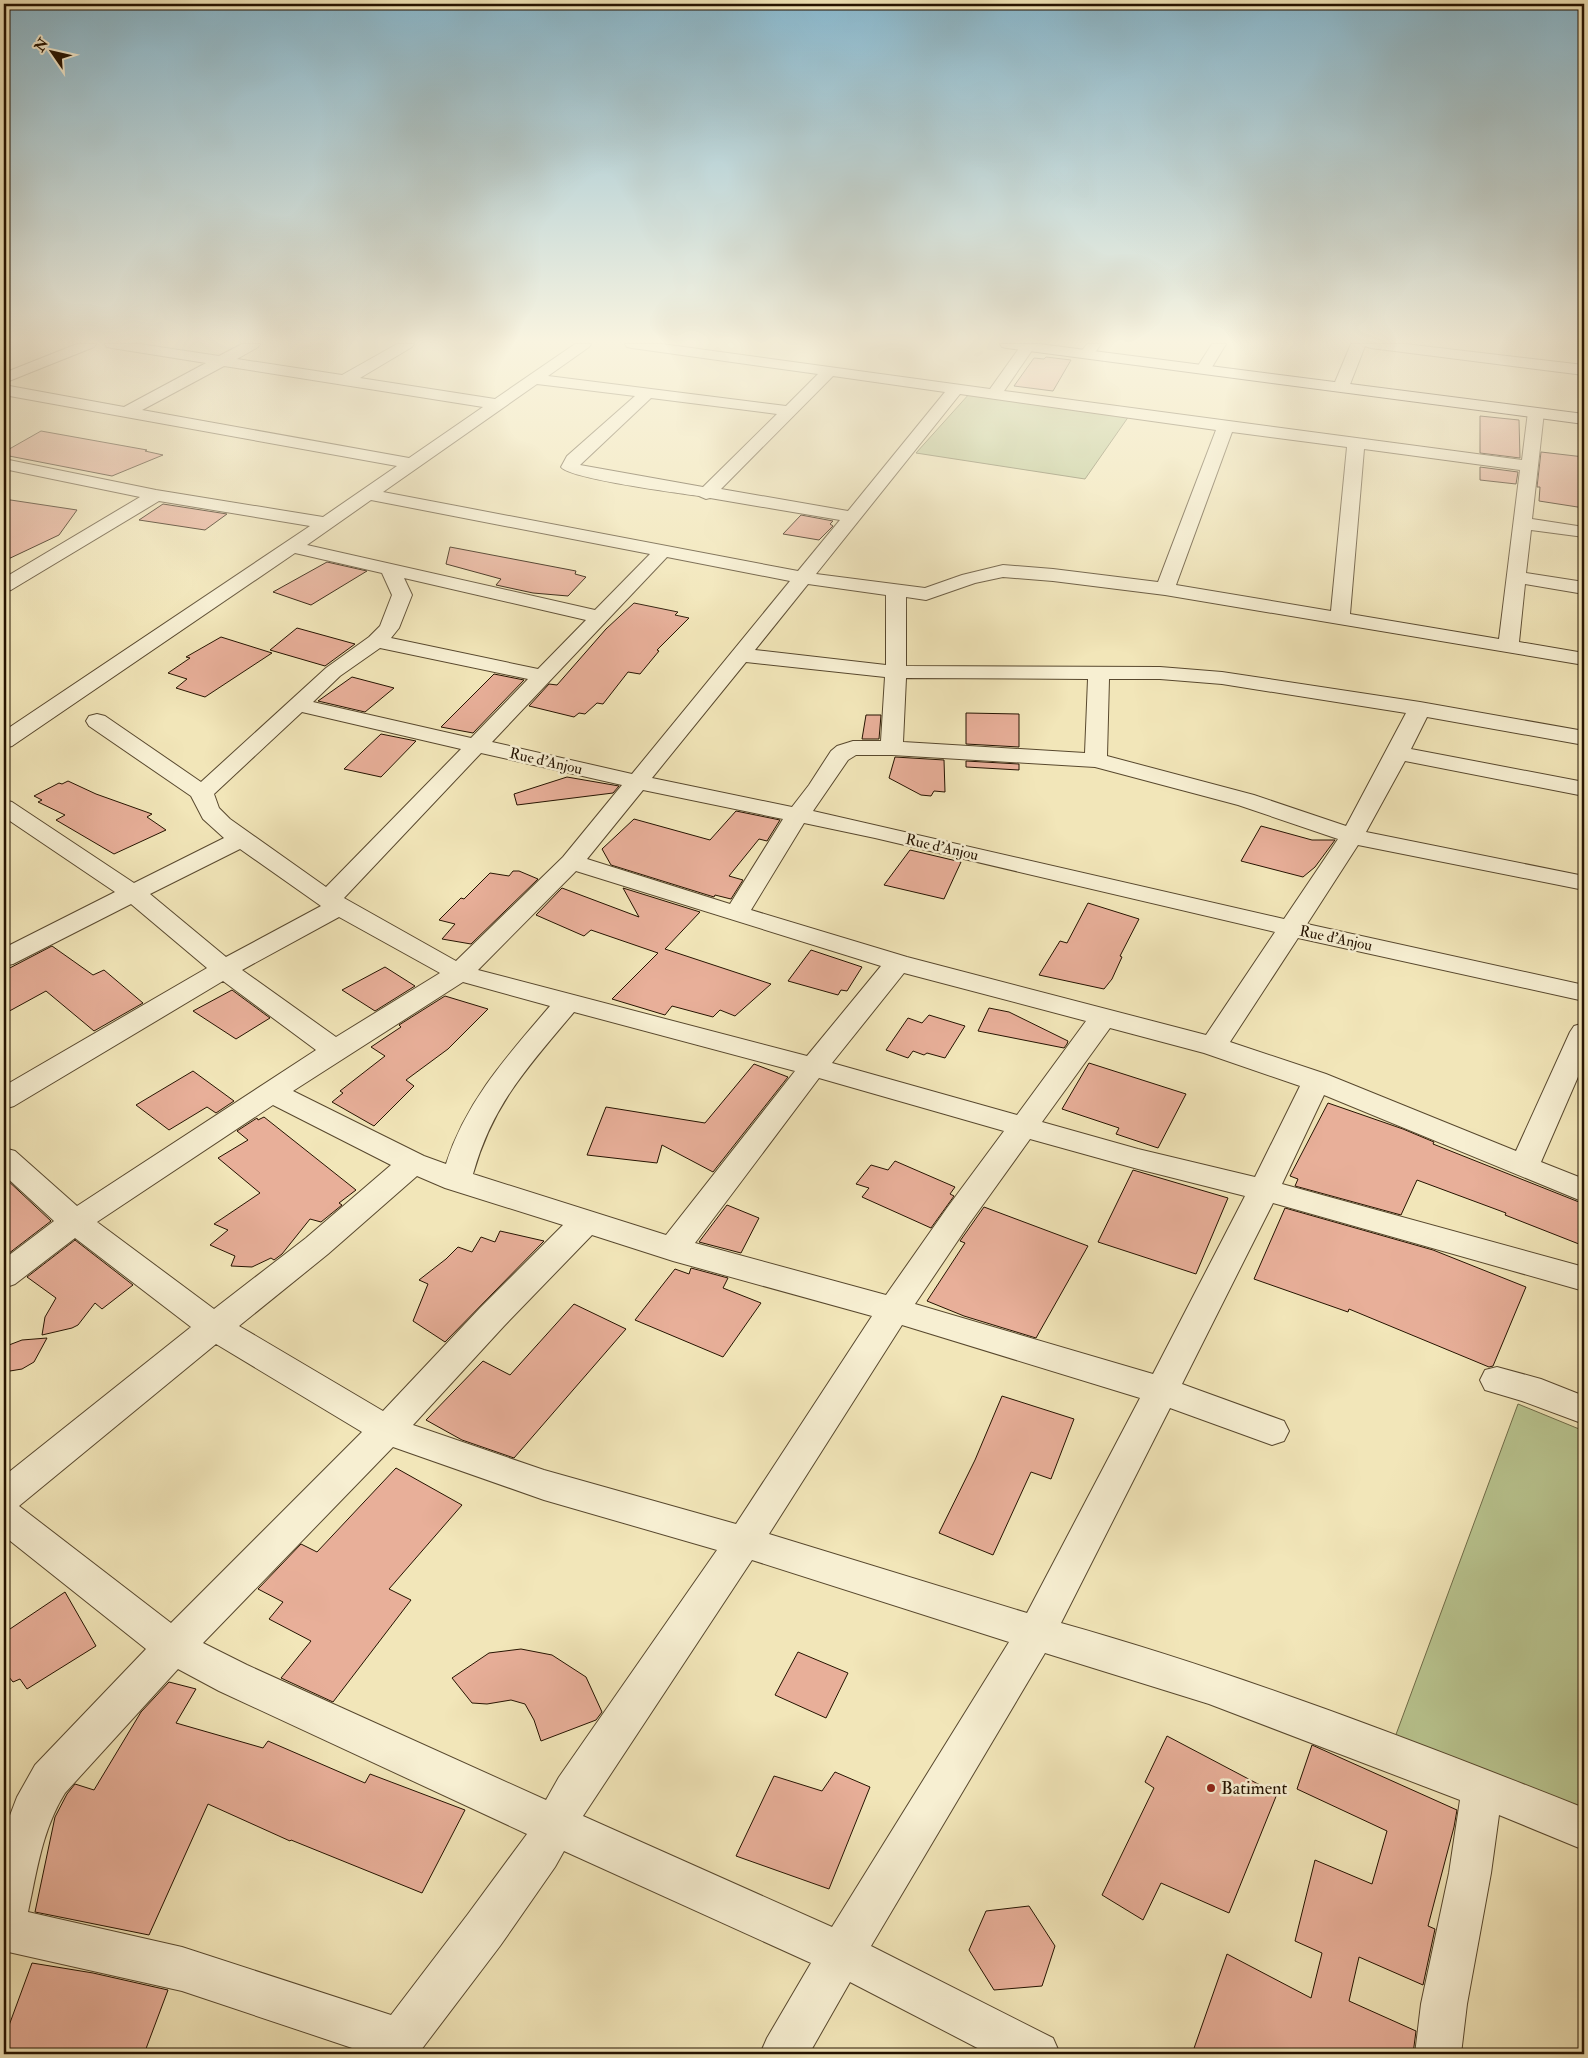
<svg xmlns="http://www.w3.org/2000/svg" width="1588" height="2058" viewBox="0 0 1588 2058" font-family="'IM FELL Double Pica',serif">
  <rect width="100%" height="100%" fill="#f2e6b9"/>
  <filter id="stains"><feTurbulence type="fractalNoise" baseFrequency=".004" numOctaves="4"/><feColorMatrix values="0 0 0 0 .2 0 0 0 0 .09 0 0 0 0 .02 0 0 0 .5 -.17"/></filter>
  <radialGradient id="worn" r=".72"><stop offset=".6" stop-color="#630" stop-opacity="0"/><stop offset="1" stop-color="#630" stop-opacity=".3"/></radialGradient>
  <g fill="#b9c590" stroke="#6f6c48">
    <path d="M970 393 1129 416 1085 479 916 453Z"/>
    <path d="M1518 1404 1584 1431V1825L1391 1748Z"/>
  </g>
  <g fill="#e8af99" stroke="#251300">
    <path d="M1046 357 1071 360 1053 391 1014 386 1034 358 1044 359Z"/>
    <path d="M1480 416 1519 420 1520 458 1480 453Z"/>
    <path d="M41 431 147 450 145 451 163 455 112 476 4 455V452Z"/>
    <path d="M1541 452 1584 457V508L1539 501 1540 487H1537Z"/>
    <path d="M1480 467 1518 472 1516 484 1480 480Z"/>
    <path d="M4 499 77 510 59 535 4 561Z"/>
    <path d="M163 504 227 514 205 530 139 520Z"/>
    <path d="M801 515 833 521 830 524 833 526 819 540 783 534Z"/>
    <path d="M450 547 576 571 575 574 586 577 568 596 533 593 496 585 501 579 446 564Z"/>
    <path d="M327 562 367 571 311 605 273 592Z"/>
    <path d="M634 603 678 612 675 615 689 618 657 650 659 651 640 674 628 672 603 704 597 703 585 714 579 713 574 717 529 706 549 684 557 685 606 629Z"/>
    <path d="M297 628 355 644 325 666 270 650Z"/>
    <path d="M221 637 272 653 205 697 176 688 187 679 168 673 190 658 186 657Z"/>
    <path d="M494 674 524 680 473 733 441 727Z"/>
    <path d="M352 677 394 688 365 712 318 701Z"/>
    <path d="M966 713 1019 714V747L966 744Z"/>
    <path d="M866 715H881L879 739H862Z"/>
    <path d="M381 734 416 741 381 777 344 769Z"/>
    <path d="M895 757 944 760 945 792 934 791 931 796 921 795 889 778Z"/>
    <path d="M966 761 1019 764V770L966 767Z"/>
    <path d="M567 777 619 786 613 793 517 805 514 794Z"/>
    <path d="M68 781 96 794 152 814 147 817 166 830 114 854 56 820 65 815 38 802 42 800 34 796 59 783 62 784Z"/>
    <path d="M736 811 780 820 767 841 759 839 729 876 743 880 731 899 715 895 714 897 611 865 602 849 634 819 710 840Z"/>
    <path d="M1261 826 1312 840H1335L1315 867 1303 877 1241 861Z"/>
    <path d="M910 850 961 862 944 899 884 885Z"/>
    <path d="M513 871H519L538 879 471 944 442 939 455 924 439 920 461 898 464 899 490 873 509 876Z"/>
    <path d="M562 888 639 917 623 888 700 912 665 949 771 984 735 1016 720 1010 713 1017 672 1006 665 1015 612 999 658 953 591 930 584 936 536 915Z"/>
    <path d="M1088 903 1139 919 1120 956 1122 957 1112 979 1104 989 1039 975 1060 941 1067 943Z"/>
    <path d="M52 946 93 975 104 970 143 1003 94 1031 46 991 4 1014V971Z"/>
    <path d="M811 950 862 967 847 991 841 990 838 995 788 981Z"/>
    <path d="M385 967 415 986 375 1011 342 990Z"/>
    <path d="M232 990 270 1018 236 1039 193 1011Z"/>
    <path d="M445 996 488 1009 448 1049 406 1080 414 1086 374 1126 332 1102 343 1093 340 1091 385 1056 371 1047 401 1027 399 1025Z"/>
    <path d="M989 1008 1009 1012 1068 1041 1067 1044 1064 1048 978 1031Z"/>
    <path d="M929 1015 965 1026 945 1058 927 1053 924 1055 913 1051 908 1058 886 1050 908 1018 922 1023Z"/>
    <path d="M1089 1063 1186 1094 1158 1148 1116 1134 1119 1128 1062 1109Z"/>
    <path d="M754 1064 788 1077 713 1172 662 1145 657 1163 587 1155 606 1107 705 1123Z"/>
    <path d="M193 1071 234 1101 216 1113 207 1107 169 1130 136 1105Z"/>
    <path d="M1328 1103 1403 1129 1434 1142 1433 1144 1584 1204V1246L1505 1215 1506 1213 1417 1180 1401 1215 1295 1186 1298 1179 1290 1176Z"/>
    <path d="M264 1117 356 1190 339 1203 342 1205 321 1222 310 1219 282 1254 274 1260 271 1258 252 1267 231 1266 235 1256 210 1245 228 1230 214 1224 260 1193 218 1158 248 1140 237 1131 257 1118 258 1120Z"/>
    <path d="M895 1161 955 1187 950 1194 954 1196 931 1228 862 1197 869 1188 856 1184 871 1165 888 1170Z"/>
    <path d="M1133 1170 1228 1198 1196 1274 1098 1242Z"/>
    <path d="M4 1177 51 1221 4 1257Z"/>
    <path d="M727 1205 759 1218 741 1253 699 1242Z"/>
    <path d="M984 1207 1088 1246 1036 1338 964 1316 927 1301 965 1243 960 1241Z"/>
    <path d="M1285 1208 1433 1250 1526 1287 1493 1366 1489 1367 1349 1309 1348 1312 1254 1279Z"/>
    <path d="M500 1231 544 1241 445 1342 413 1321 428 1284 419 1280 446 1259 458 1247 472 1252 481 1237 495 1242Z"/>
    <path d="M75 1240 133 1285 102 1309 95 1303 78 1325 72 1328 42 1335 45 1317 56 1298 27 1277Z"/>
    <path d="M691 1268 728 1278 723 1288 761 1303 723 1357 635 1320 675 1269 689 1274Z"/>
    <path d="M574 1304 626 1329 514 1458 462 1440 426 1420 483 1361 510 1375Z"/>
    <path d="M47 1338 34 1362 22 1369 4 1372V1349L9 1345 22 1340Z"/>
    <path d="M1002 1396 1074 1419 1051 1479 1031 1472 993 1555 939 1533 975 1460Z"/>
    <path d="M396 1468 462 1505 389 1589 411 1600 333 1702 281 1678 311 1641 269 1619 283 1602 258 1589 301 1544 317 1552Z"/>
    <path d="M65 1592 96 1646 27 1689 20 1679 13 1682 4 1671V1633Z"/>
    <path d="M521 1649 552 1655 586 1677 602 1712 596 1720 541 1741 534 1720 525 1704 511 1700 487 1704 472 1703 452 1678 489 1653Z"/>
    <path d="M798 1652 848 1673 826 1718 775 1695Z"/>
    <path d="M169 1682 196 1689 176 1723 263 1748 268 1741 365 1783 370 1774 465 1810 422 1893 291 1840 290 1841 208 1804 149 1935 35 1912 55 1817 67 1794 75 1784 94 1790 141 1712Z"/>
    <path d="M1167 1736 1277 1794 1229 1913 1161 1883 1143 1920 1102 1895 1154 1788 1145 1782Z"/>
    <path d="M1312 1745 1457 1810 1454 1827 1428 1926 1435 1929 1423 1985 1359 1957 1349 2001 1416 2031 1413 2054H1192L1227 1954 1311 1998 1322 1953 1295 1941 1315 1860 1372 1884 1387 1831 1297 1789Z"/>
    <path d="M835 1772 870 1787 829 1889 736 1856 774 1776 822 1791Z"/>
    <path d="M1029 1906 1055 1946 1042 1986 994 1990 969 1950 986 1911Z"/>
    <path d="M32 1963 93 1973 168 1990 144 2054H4V2039Z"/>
  </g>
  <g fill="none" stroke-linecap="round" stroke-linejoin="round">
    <g stroke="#58482e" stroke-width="2">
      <g id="street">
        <path d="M77 344H96L94 347 4 383V373Z"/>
        <path d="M105 344H139L219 356 242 344H260L258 347 237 359 342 375 397 344H414L412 347 360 378 495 399 575 344H591L589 347 548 376 786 406 818 374 632 348 627 347 625 344H662L990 389 1022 344H1034L1035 346 1004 391 1522 460 1528 412 1530 409H1542L1544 412 1532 519 1584 527V537L1531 530 1526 573 1584 582V594L1525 584 1519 642 1584 653V665L1165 595 1053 581 1003 577 975 583 926 600 906 597V666L1160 667 1222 672 1420 702 1584 731V745L1427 717 1411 749 1584 782V796L1405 761 1366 832 1584 876V890L1358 845 1307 924 1584 985V1001L1298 938 1230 1042 1326 1074 1516 1151 1570 1032 1574 1026 1584 1023V1063L1541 1162 1584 1179V1202L1324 1095 1282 1184 1584 1267V1291L1273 1203 1182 1384 1284 1421 1289 1431 1284 1441 1272 1445 1170 1408 1061 1623C1239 1673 1412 1740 1584 1808V1850L1499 1815 1491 1873 1467 2004 1461 2054H1415L1421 2004 1449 1873 1460 1800 1209 1704 1045 1653 871 1946 1053 2038 1060 2054H989L850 1982 809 2054H760L767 2038 811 1963 564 1851 555 1867 500 1946 418 2054H367V2053L182 1991 4 1951V1831L17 1797 35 1765 146 1649 4 1536V1476L191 1327 75 1238 15 1284 4 1288V1259L54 1221 4 1175V1148L15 1151 77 1206 316 1050 223 981 14 1106 4 1109V1086L207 968 131 904 13 964 4 966V948L115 892 4 817V800L12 802 134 883 224 838 203 819 191 796 89 726 86 721 89 716 97 714 105 716 201 782 326 668 369 637 380 626 392 595 382 573 295 553 12 746 4 748V731L310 526 159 501 11 590 4 592V578L140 497 4 469V459L156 490 323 517 397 466 4 395V385L124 407 206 363 112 348 107 347ZM224 366 483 407 409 458 142 410ZM833 376 945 392 848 511 721 489ZM537 384 635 396 567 456 561 467C570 479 678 493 699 496L706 499 710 498 840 520 798 571 383 492ZM960 394 1216 430 1158 582 1053 569 1003 565 962 575 925 588 816 574ZM651 398 777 414 703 487 580 465ZM1232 432 1347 447 1331 611 1176 585ZM1364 449 1520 470 1499 639 1350 614ZM371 500 650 554 595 610 307 545ZM667 557 790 581 632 774 492 742ZM404 578 586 620 538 669 391 638 399 628 412 595ZM808 584 886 595V665L755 650ZM380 648 528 679 471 738 313 702 340 676ZM746 662 885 677 881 741H853L837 746 831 751 809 785 792 807 652 778ZM906 678 1088 679 1085 753 903 742ZM1109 679H1160L1222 684 1406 713 1346 826 1254 795 1107 756ZM302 712 461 749 326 887 230 819 219 808 214 794ZM481 753 622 785 563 857 456 961 344 898ZM856 755H892L1095 767 1238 805 1338 839 1284 919 813 811 848 760ZM643 790 783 819 730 904 587 859ZM804 823 875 838 1275 932 1206 1035 907 957 751 910ZM240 849 321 906 226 957 150 894ZM576 871 881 966 807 1056 478 970ZM339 917 440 973 336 1037 242 970ZM904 973 1086 1021 1017 1115 832 1063ZM463 982 550 1006C508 1055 466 1101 446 1164L424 1156 293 1091ZM574 1012 795 1071 666 1235 473 1174C493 1103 528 1067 574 1012ZM1110 1028 1204 1053 1300 1086 1255 1177 1138 1149 1042 1122ZM819 1078 1004 1131 947 1208 886 1295 695 1243ZM273 1105 391 1165 306 1238 214 1309 97 1222ZM1030 1139 1138 1169 1245 1196 1153 1374 915 1304 969 1224ZM417 1176 445 1188 563 1225 480 1308 383 1411 239 1326 328 1254ZM592 1235 673 1261 872 1316 736 1524 544 1470 413 1425 504 1326ZM902 1325 1140 1398 1027 1613 769 1534ZM216 1344 362 1432 171 1623 19 1506ZM393 1447 544 1500 717 1550 559 1777 546 1800 247 1665 203 1643ZM752 1560 1009 1642 832 1927 583 1816ZM178 1669 219 1691 527 1834 468 1914 391 2015 182 1947 28 1912C37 1871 42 1830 65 1793Z"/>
        <path d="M1087 344H1101L1092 357H1082L1079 354Z"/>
        <path d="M1212 344H1226L1209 372H1199L1196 369Z"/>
        <path d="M1351 344H1405L1584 365V375L1371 348 1365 346 1349 387 1347 390H1335L1333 387Z"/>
        <path d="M1497 1367 1541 1379 1584 1396V1424L1522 1401 1485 1390 1480 1380 1485 1370Z"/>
      </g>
    </g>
    <g stroke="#251300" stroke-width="2">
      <path id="secondary" d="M1000 344H1039L1584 414V424L1007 348 1002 347Z"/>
    </g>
    <use href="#street" fill="#f7efd2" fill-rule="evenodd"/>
    <use href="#secondary" fill="#f7efd2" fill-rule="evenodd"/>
  </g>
  <linearGradient id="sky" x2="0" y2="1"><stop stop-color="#89b9cf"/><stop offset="0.54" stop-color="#f9f4e0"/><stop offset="1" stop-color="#f9f4e0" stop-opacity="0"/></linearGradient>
  <rect width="1588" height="632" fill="url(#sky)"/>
  <circle fill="#8f2418" stroke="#f7efd2" stroke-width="2" cx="1211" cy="1788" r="5"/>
  <g text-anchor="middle" stroke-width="5" stroke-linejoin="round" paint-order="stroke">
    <g font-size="15" fill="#251300" stroke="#f7efd2">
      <text transform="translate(546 761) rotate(13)" y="5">Rue d’Anjou</text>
      <text transform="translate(942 847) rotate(13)" y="5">Rue d’Anjou</text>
      <text transform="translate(1336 938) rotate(12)" y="5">Rue d’Anjou</text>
    </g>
    <g font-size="18" fill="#251300" stroke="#f7efd2" text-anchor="start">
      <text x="1221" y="1794">Batiment</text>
    </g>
  </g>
  <rect width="1588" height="2058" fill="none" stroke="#f2e6b9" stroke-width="20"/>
  <rect x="5" y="5" width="1578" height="2048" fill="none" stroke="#251300" stroke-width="2.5"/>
  <rect x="10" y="10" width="1568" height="2038" fill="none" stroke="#251300"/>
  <g transform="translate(52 52) rotate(304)" stroke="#f7efd2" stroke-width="4" paint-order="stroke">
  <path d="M0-4L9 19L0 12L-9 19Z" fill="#251300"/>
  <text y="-8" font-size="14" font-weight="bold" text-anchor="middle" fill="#251300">N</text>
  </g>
  <rect width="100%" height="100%" filter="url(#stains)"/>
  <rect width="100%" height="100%" fill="url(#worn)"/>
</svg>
